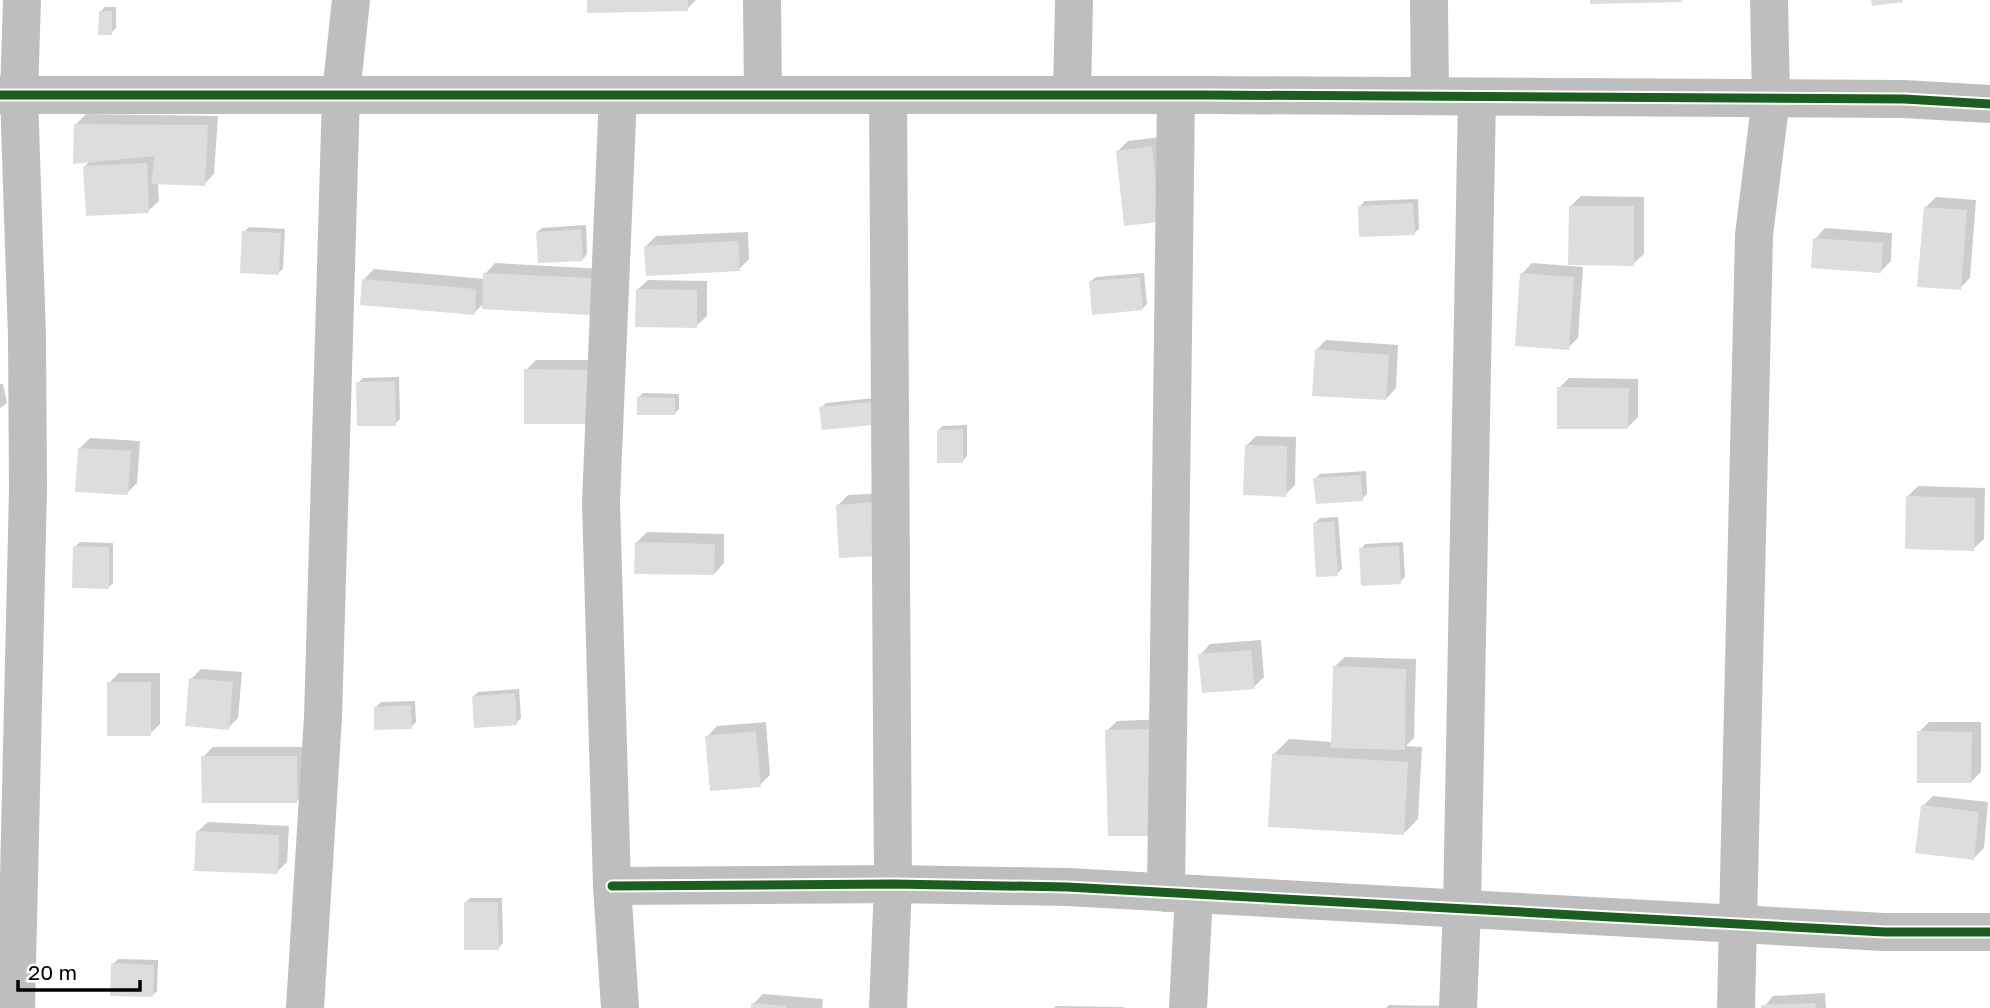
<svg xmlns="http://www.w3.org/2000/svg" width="1990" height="1008" viewBox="0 0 1990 1008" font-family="'Golos Text',sans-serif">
  <rect width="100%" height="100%" fill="#fff"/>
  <g fill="#0003">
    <path d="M589 0H696L687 9Z"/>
    <path d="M105 7H116V28L111 33 100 12Z"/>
    <path d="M86 114 218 116 214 174 204 184 158 183 159 201 148 211 85 166 91 160 76 124Z"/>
    <path d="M1161 137 1170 210 1118 151 1128 141Z"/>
    <path d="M1581 196 1644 197V254L1633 264 1571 206Z"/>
    <path d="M1936 197 1976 200 1970 278 1960 288 1925 208Z"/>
    <path d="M1418 199 1419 229 1414 233 1360 206 1365 201Z"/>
    <path d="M586 225 587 254 583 259 537 232 542 228Z"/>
    <path d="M249 227 285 229 283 269 278 273 244 232Z"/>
    <path d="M1825 228 1892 233 1891 261 1880 272 1815 239Z"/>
    <path d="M748 232 749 259 739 269 646 246 656 236Z"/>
    <path d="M495 263 602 269 601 303H484L474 313 364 279 374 269 485 279V274Z"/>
    <path d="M1532 263 1583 267 1578 338 1568 348 1522 274Z"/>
    <path d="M1144 273 1147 304 1142 309 1091 281 1096 277Z"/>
    <path d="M648 280 707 281V316L696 326 637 290Z"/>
    <path d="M1326 340 1398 345 1396 388 1386 399 1316 350Z"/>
    <path d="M536 360H601L600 412 526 370Z"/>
    <path d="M399 377 400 419 395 424 358 383 363 378Z"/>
    <path d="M1569 378 1638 379V417L1627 428 1559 388Z"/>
    <path d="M0 384H3L7 403 0 408Z"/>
    <path d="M643 393 679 394V409L674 414 638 398Z"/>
    <path d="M885 397 888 417 821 408 826 403Z"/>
    <path d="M967 425V456L963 461 938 430 943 426Z"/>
    <path d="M1256 436 1296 437 1295 485 1285 495 1246 446Z"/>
    <path d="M90 438 140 441 137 483 127 493 80 448Z"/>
    <path d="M1366 471 1367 494 1362 499 1315 479 1320 474Z"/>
    <path d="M1918 486 1985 488 1984 539 1973 549 1908 496Z"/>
    <path d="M884 493 876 555 838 505 848 495Z"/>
    <path d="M1338 517 1342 569 1337 574 1315 523 1320 518Z"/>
    <path d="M647 532 724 534V563L714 574 636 543Z"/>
    <path d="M80 542 113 543V583L108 588 75 547Z"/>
    <path d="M1403 542 1405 577 1400 582 1361 549 1365 544Z"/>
    <path d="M1261 640 1264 677 1254 687 1200 655 1210 644Z"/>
    <path d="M1345 657 1416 659 1414 738 1406 746 1422 747 1418 819 1403 834 1274 754 1289 739 1333 742 1334 667Z"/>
    <path d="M201 669 242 672 238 718 228 728 191 679Z"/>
    <path d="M119 673H160V724L150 734 109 683Z"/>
    <path d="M519 689 521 718 516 723 473 697 478 692Z"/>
    <path d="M415 701 416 722 411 727 376 707 381 702Z"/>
    <path d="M1166 719 1169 824 1107 731 1117 721Z"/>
    <path d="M766 722 770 775 760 785 707 737 717 726Z"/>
    <path d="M1929 722H1981V772L1971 782 1919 732Z"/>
    <path d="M213 747H306V791L296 802 203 757Z"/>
    <path d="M1933 796 1988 802 1984 848 1974 858 1923 806Z"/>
    <path d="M208 822 289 826 287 862 277 872 197 832Z"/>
    <path d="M470 898H502L503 943 498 948 465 903Z"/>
    <path d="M118 959 158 960 157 991 152 996 113 964Z"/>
    <path d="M1825 993 1826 1008H1763L1773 996Z"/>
    <path d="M763 994 823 999 822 1008H752L753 1004Z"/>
    <path d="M1389 1005 1454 1006V1008H1386Z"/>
    <path d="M1056 1006 1124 1007V1008H1054Z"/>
  </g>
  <g fill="#ddd">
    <path d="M587 0H688V11L587 13Z"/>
    <path d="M1590 0H1682V2L1590 4Z"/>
    <path d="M1871 0H1903V2L1872 6Z"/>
    <path d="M99 11H112V35H98Z"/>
    <path d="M74 124 208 125 205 186 151 184 155 156 73 164Z"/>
    <path d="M1152 146 1160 222 1124 226 1116 151Z"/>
    <path d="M147 163 149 213 86 216 83 166Z"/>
    <path d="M1413 203 1415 235 1359 237 1358 206Z"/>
    <path d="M1569 206H1634V266L1568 265Z"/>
    <path d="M1924 207 1967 210 1961 290 1917 287Z"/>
    <path d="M581 229 583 261 538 263 536 232Z"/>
    <path d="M242 231 281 233 279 275 240 273Z"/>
    <path d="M1813 238 1883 243 1881 273 1811 268Z"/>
    <path d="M738 241 740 271 646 276 644 246Z"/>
    <path d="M483 273 593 278 591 315 482 309Z"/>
    <path d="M1520 273 1574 277 1569 350 1515 346Z"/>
    <path d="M1140 277 1143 310 1092 315 1089 281Z"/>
    <path d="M362 279 476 289 475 315 360 305Z"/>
    <path d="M636 289 697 290V328L635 327Z"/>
    <path d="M1315 349 1389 355 1386 400 1312 396Z"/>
    <path d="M524 369 591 370V424H524Z"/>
    <path d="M395 381 396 426H357L356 382Z"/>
    <path d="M1557 387 1629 388 1628 429H1557Z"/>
    <path d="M637 397 675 398V415H637Z"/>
    <path d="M881 401 884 424 822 430 819 407Z"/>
    <path d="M963 429V463H937V430Z"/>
    <path d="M1245 445 1287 446 1286 497 1243 495Z"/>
    <path d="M78 448 131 451 128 495 75 492Z"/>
    <path d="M1361 475 1363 501 1316 504 1313 478Z"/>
    <path d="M1906 496 1975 498 1974 551 1905 549Z"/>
    <path d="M874 502 877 556 839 558 836 505Z"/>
    <path d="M1334 521 1338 576 1316 577 1313 523Z"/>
    <path d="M635 542 715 544 714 575 634 574Z"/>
    <path d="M73 546 109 547V589L72 588Z"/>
    <path d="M1399 546 1401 584 1361 586 1359 548Z"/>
    <path d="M1251 650 1255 689 1202 693 1198 654Z"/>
    <path d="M1333 666 1406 669 1405 750 1331 748Z"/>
    <path d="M189 678 233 682 229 730 185 726Z"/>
    <rect x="107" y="682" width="44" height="54"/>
    <path d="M515 693 517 725 474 728 472 696Z"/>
    <path d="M411 705 412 729 374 730V707Z"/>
    <path d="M1156 729 1159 836H1108L1105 730Z"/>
    <path d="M756 731 761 787 710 791 705 736Z"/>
    <path d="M1917 731 1972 732 1971 783H1917Z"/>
    <path d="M1272 754 1408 762 1404 835 1268 827Z"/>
    <path d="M201 756H297V803H202Z"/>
    <path d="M1921 805 1979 812 1974 860 1915 853Z"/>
    <path d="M196 831 279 835 278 874 194 871Z"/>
    <path d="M464 902H498L499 950H464Z"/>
    <path d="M111 963 154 965 153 997 110 996Z"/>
    <path d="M751 1003 786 1006V1008H751Z"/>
    <path d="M1815 1003 1816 1008H1761V1005Z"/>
  </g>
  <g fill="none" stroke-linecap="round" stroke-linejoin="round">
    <g stroke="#bebebe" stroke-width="38">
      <path d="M762 0 763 95"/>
      <path d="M1429 0 1430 96"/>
      <path d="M0 95H1205L1904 99 1990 104"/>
      <path d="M618 95 601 502 612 886 620 1008"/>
      <path d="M888 95 893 884 888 1008"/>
      <path d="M1072 95 1074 0"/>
      <path d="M612 886 893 884 1067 887 1884 932H1990"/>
      <path d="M1166 893 1176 95"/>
      <path d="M16 1008 28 489 27 337 19 95 22 0"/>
      <path d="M305 1008 323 717 341 94 351 0"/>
      <path d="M1188 1008 1194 894"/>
      <path d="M1458 1008 1462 909 1477 97"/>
      <path d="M1736 1008 1754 235 1771 98 1769 0"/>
    </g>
    <g stroke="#fff" stroke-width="13">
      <g id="cycleway">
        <path d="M0 95H1205L1904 99 1990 104"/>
        <path d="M612 886 893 884 1067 887 1884 932H1990"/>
      </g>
    </g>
    <use href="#cycleway" stroke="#1b5e20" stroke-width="9"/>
  </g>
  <path d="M18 980v10h122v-10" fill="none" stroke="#000000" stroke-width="3.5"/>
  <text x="28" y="980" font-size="21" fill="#000000" stroke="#ffffff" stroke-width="5" paint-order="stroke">20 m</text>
</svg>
